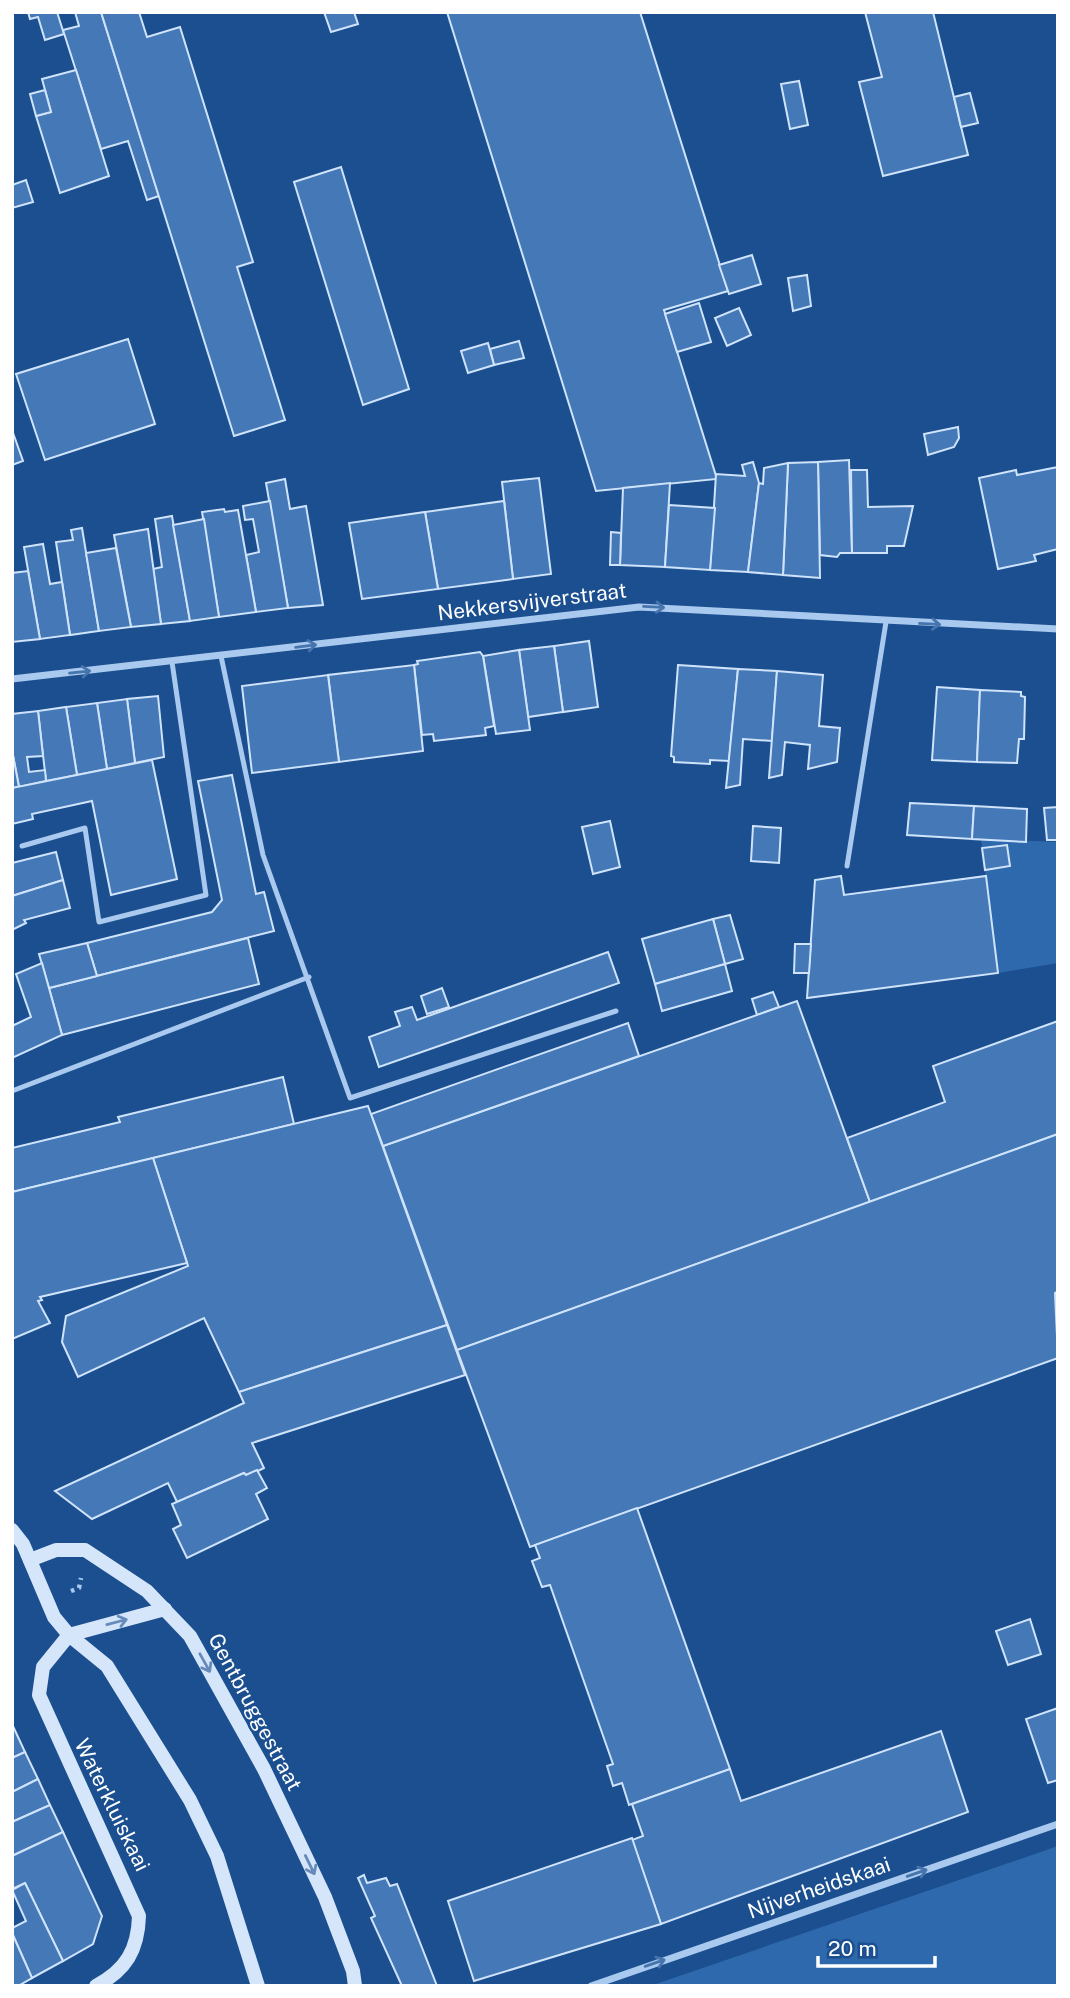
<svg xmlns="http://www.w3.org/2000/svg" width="1070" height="1998" viewBox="0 0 1070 1998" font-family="'Public Sans',sans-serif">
  <rect width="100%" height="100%" fill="#1b4f8f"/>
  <g fill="#2e69ad">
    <path d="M981 839 1058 842V963L998 973Z"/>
    <path d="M1058 1846V1986H650Z"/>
  </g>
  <g fill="#4478b7" stroke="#cfe3fa" stroke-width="2">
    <path d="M28 12H57L64 34 45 40 38 17 30 19Z"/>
    <path d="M75 12H101L159 196 147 200 128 141 101 149 63 30 79 26Z"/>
    <path d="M101 12H139L147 37 180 27 253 262 237 267 285 420 234 436Z"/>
    <path d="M324 12H354L358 24 331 32Z"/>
    <path d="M447 12H640L728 291 664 310 717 479 596 491Z"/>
    <path d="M865 12H933L968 155 883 176 859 82 882 77Z"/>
    <path d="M76 70 109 176 60 193 36 116 51 112 42 79Z"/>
    <path d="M799 81 808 125 790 129 781 84Z"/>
    <path d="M45 90 51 112 36 116 30 94Z"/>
    <path d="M970 93 978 123 961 127 954 97Z"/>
    <path d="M341 167 409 389 363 405 294 182Z"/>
    <path d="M26 180 33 202 12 208V185Z"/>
    <path d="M752 255 761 284 729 294 719 265Z"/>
    <path d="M807 275 811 306 793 311 788 278Z"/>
    <path d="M699 303 711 342 677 352 665 314Z"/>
    <path d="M739 308 751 335 727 346 715 318Z"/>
    <path d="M128 339 155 424 45 460 16 374Z"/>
    <path d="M519 341 524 358 494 365 490 349Z"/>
    <path d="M488 343 494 365 468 373 461 351Z"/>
    <path d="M958 427 959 438 954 447 928 455 924 434Z"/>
    <path d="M12 430 23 461 12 465Z"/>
    <path d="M849 460 852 553H840L837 557 820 555 818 462Z"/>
    <path d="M753 462 759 483 748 572 710 570 716 474 745 476 742 465Z"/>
    <path d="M818 462 820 578 783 575 788 463Z"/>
    <path d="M788 463 783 575 748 572 759 483 763 484 764 468Z"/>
    <path d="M1058 467V549L1034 555 1036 561 998 569 979 478 1016 470 1017 475Z"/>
    <path d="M851 470H867L868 507 913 506 904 546H887V553H852Z"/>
    <path d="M539 478 551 574 513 579 502 482Z"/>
    <path d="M285 479 290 509 306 506 323 605 288 608 266 483Z"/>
    <path d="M670 483 665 567 620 565 623 488Z"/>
    <path d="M270 501 288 608 256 612 246 555 259 552 253 519 245 520 243 506Z"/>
    <path d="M504 501 513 579 438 589 425 512Z"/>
    <path d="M669 505 715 508 710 570 665 567Z"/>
    <path d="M224 509 225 512 238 510 256 612 219 617 202 512Z"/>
    <path d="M425 512 438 589 362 599 349 523Z"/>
    <path d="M172 516 190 621 161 624 153 569 162 567 155 519Z"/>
    <path d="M204 519 219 617 190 621 173 525Z"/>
    <path d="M82 528 99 631 70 635 56 542 73 540 71 530Z"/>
    <path d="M148 529 161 624 131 627 114 535Z"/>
    <path d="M611 532 621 533 620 565H610Z"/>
    <path d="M43 544 50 584 62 582 70 635 40 639 24 547Z"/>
    <path d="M116 548 131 627 99 631 86 553Z"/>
    <path d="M28 571 40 639 12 642V573Z"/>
    <path d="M589 641 598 707 563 712 554 646Z"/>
    <path d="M554 646 563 712 528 717 519 650Z"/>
    <path d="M519 650 530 730 496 734 483 656Z"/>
    <path d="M480 652 483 656 494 726 485 728 486 735 434 741 433 734 422 735 414 665 418 664 417 661Z"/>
    <path d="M414 665 423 751 339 762 328 675Z"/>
    <path d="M678 665 738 669 729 761 710 760V764L674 762V757L671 756Z"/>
    <path d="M738 669 777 671 772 741 743 739 740 785 726 788Z"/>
    <path d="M777 671 823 675 819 726 840 728 837 762 808 769 810 745 785 742 782 775 769 778Z"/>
    <path d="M328 675 339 762 252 773 242 686Z"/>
    <path d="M937 687 980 690 977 762 932 760Z"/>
    <path d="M980 690 1021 692V696L1025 697 1024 739H1019L1017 763 977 762Z"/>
    <path d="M158 696 164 757 135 763 127 699Z"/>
    <path d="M127 699 135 763 107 769 97 703Z"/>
    <path d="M97 703 107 769 77 775 66 707Z"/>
    <path d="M66 707 77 775 46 781 38 711Z"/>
    <path d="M38 711 43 756 27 757 29 772 45 770 46 781 19 787 12 750V714Z"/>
    <path d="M12 750 19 787 12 788Z"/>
    <path d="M152 760 177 879 111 895 92 801 32 814 33 819 12 824V788Z"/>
    <path d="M232 775 256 894 264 892 274 931 97 976 87 943 212 912 222 900 198 781Z"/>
    <path d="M910 803 974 806 972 839 907 835Z"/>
    <path d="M974 806 1027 809 1026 842 972 839Z"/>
    <path d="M1058 807V840H1047L1044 808Z"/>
    <path d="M610 821 620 867 593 874 582 827Z"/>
    <path d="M753 826 781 828 779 863 751 861Z"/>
    <path d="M1007 845 1010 866 985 870 982 848Z"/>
    <path d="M56 852 63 880 12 896V863Z"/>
    <path d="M841 876 844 895 986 876 998 973 807 998 815 880Z"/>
    <path d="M63 880 70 908 24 920 26 923 12 930V896Z"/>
    <path d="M730 915 743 959 725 964 713 919Z"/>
    <path d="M713 919 725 964 655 984 642 939Z"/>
    <path d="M248 938 259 984 62 1035 49 988Z"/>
    <path d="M87 943 97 976 49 988 39 954Z"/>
    <path d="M795 944H811L809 973H794Z"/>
    <path d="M608 952 619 983 379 1067 369 1037 400 1026 395 1012 412 1007 417 1020Z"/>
    <path d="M42 963 62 1035 12 1058V1026L31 1017 16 974Z"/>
    <path d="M725 964 732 991 662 1011 655 984Z"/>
    <path d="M442 988 449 1007 427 1014 421 996Z"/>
    <path d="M773 992 779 1007 757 1015 752 999Z"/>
    <path d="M797 1001 870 1202 457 1350 383 1146Z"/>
    <path d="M1058 1021V1134L870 1202 847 1138 945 1102 933 1066Z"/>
    <path d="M628 1023 639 1056 383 1146 371 1114Z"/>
    <path d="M283 1077 294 1124 12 1192V1148L120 1122 118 1117Z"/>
    <path d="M368 1106 447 1325 239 1392 204 1318 78 1377 62 1342 66 1316 188 1266 153 1158Z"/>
    <path d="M1058 1134V1291L1055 1293 1058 1358 530 1547 457 1350Z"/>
    <path d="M153 1158 187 1263 40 1297 42 1300 38 1301 50 1323 12 1339V1192Z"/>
    <path d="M447 1325 465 1375 252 1443 264 1468 258 1471 246 1475 244 1473 177 1502 168 1483 92 1519 55 1491 244 1403 239 1392Z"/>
    <path d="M257 1470 267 1488 256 1494 268 1519 187 1558 173 1529 181 1525 172 1504 244 1473 246 1475Z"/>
    <path d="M637 1508 730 1769 629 1805 622 1783 613 1786 607 1766 613 1764 550 1585 542 1587 532 1561 540 1558 535 1545Z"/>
    <path d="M1030 1619 1041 1654 1008 1665 996 1631Z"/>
    <path d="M1058 1708V1780L1048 1783 1026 1719Z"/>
    <path d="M12 1724 25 1752 12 1758Z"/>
    <path d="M941 1731 968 1812 661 1924 632 1840 643 1836 632 1804 730 1769 741 1801Z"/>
    <path d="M25 1752 38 1779 12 1792V1758Z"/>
    <path d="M38 1779 50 1805 12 1822V1792Z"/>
    <path d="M50 1805 63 1832 12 1856V1822Z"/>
    <path d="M63 1832 102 1916 93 1944 63 1961 25 1883 12 1889V1856Z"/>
    <path d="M632 1838 661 1924 474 1981 448 1901Z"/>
    <path d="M364 1875 367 1883 386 1878 390 1886 397 1884 437 1986H402L371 1918 375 1916 358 1878Z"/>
    <path d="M25 1883 63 1961 32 1978 12 1933V1928L26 1921 12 1890Z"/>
    <path d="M12 1933 32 1978 18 1986H12Z"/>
  </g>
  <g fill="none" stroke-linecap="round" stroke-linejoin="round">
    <path stroke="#a9c9ee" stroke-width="4.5" stroke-dasharray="3.5 5" stroke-linecap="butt" d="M71 1591 79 1588 81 1578"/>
    <g stroke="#a9c9ee" stroke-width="5">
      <path d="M221 656 263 855 350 1098 616 1011"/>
      <path d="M22 846 85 828 99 922 206 895 172 662"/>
      <path d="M847 866 886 622"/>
      <path d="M12 1091 309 977"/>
    </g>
    <g stroke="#a9c9ee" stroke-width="7">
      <path d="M12 679 639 607 1058 629"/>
      <path d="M591 1986 1058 1824"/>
    </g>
    <g stroke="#d6e6fa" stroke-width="14">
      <path d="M12 1530 23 1544 54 1617 69 1635 107 1666 190 1800 217 1856 258 1986"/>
      <path d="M30 1560 56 1550H85L147 1591 190 1636 264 1769 325 1897 353 1971 355 1986"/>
      <path d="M69 1635 43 1667 39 1695 139 1916C138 1950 126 1970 96 1986"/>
      <path d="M69 1635 165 1609"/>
    </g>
  </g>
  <defs><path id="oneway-shaft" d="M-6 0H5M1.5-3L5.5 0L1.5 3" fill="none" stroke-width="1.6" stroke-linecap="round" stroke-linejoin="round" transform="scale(1.75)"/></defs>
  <g stroke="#4674ac">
    <use href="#oneway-shaft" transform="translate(654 607) rotate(3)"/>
    <use href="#oneway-shaft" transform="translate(930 624) rotate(3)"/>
    <use href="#oneway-shaft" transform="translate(306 646) rotate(-7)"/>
    <use href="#oneway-shaft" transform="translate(80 672) rotate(-6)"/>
    <use href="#oneway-shaft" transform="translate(917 1873) rotate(-19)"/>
    <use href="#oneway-shaft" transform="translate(655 1963) rotate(-19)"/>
  </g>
  <g stroke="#668bba">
    <use href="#oneway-shaft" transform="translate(117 1622) rotate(-15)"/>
    <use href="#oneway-shaft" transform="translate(205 1663) rotate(61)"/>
    <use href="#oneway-shaft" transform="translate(310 1865) rotate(64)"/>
  </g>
  <g text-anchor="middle" stroke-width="5" stroke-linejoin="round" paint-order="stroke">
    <g font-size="21" fill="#fff" stroke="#1b4f8f">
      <text transform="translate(532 602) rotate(-7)" y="7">Nekkersvijverstraat</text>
      <text transform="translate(255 1712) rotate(62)" y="7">Gentbruggestraat</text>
      <text transform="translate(112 1805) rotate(64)" y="7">Waterkluiskaai</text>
      <text transform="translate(819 1888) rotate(-19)" y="7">Nijverheidskaai</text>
    </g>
  </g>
  <rect width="1070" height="1998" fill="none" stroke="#ffffff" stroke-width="28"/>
  <path d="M818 1956v10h117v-10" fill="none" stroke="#ffffff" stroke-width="3.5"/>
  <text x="828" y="1956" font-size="21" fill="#ffffff" stroke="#1b4f8f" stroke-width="5" paint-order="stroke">20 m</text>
</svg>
